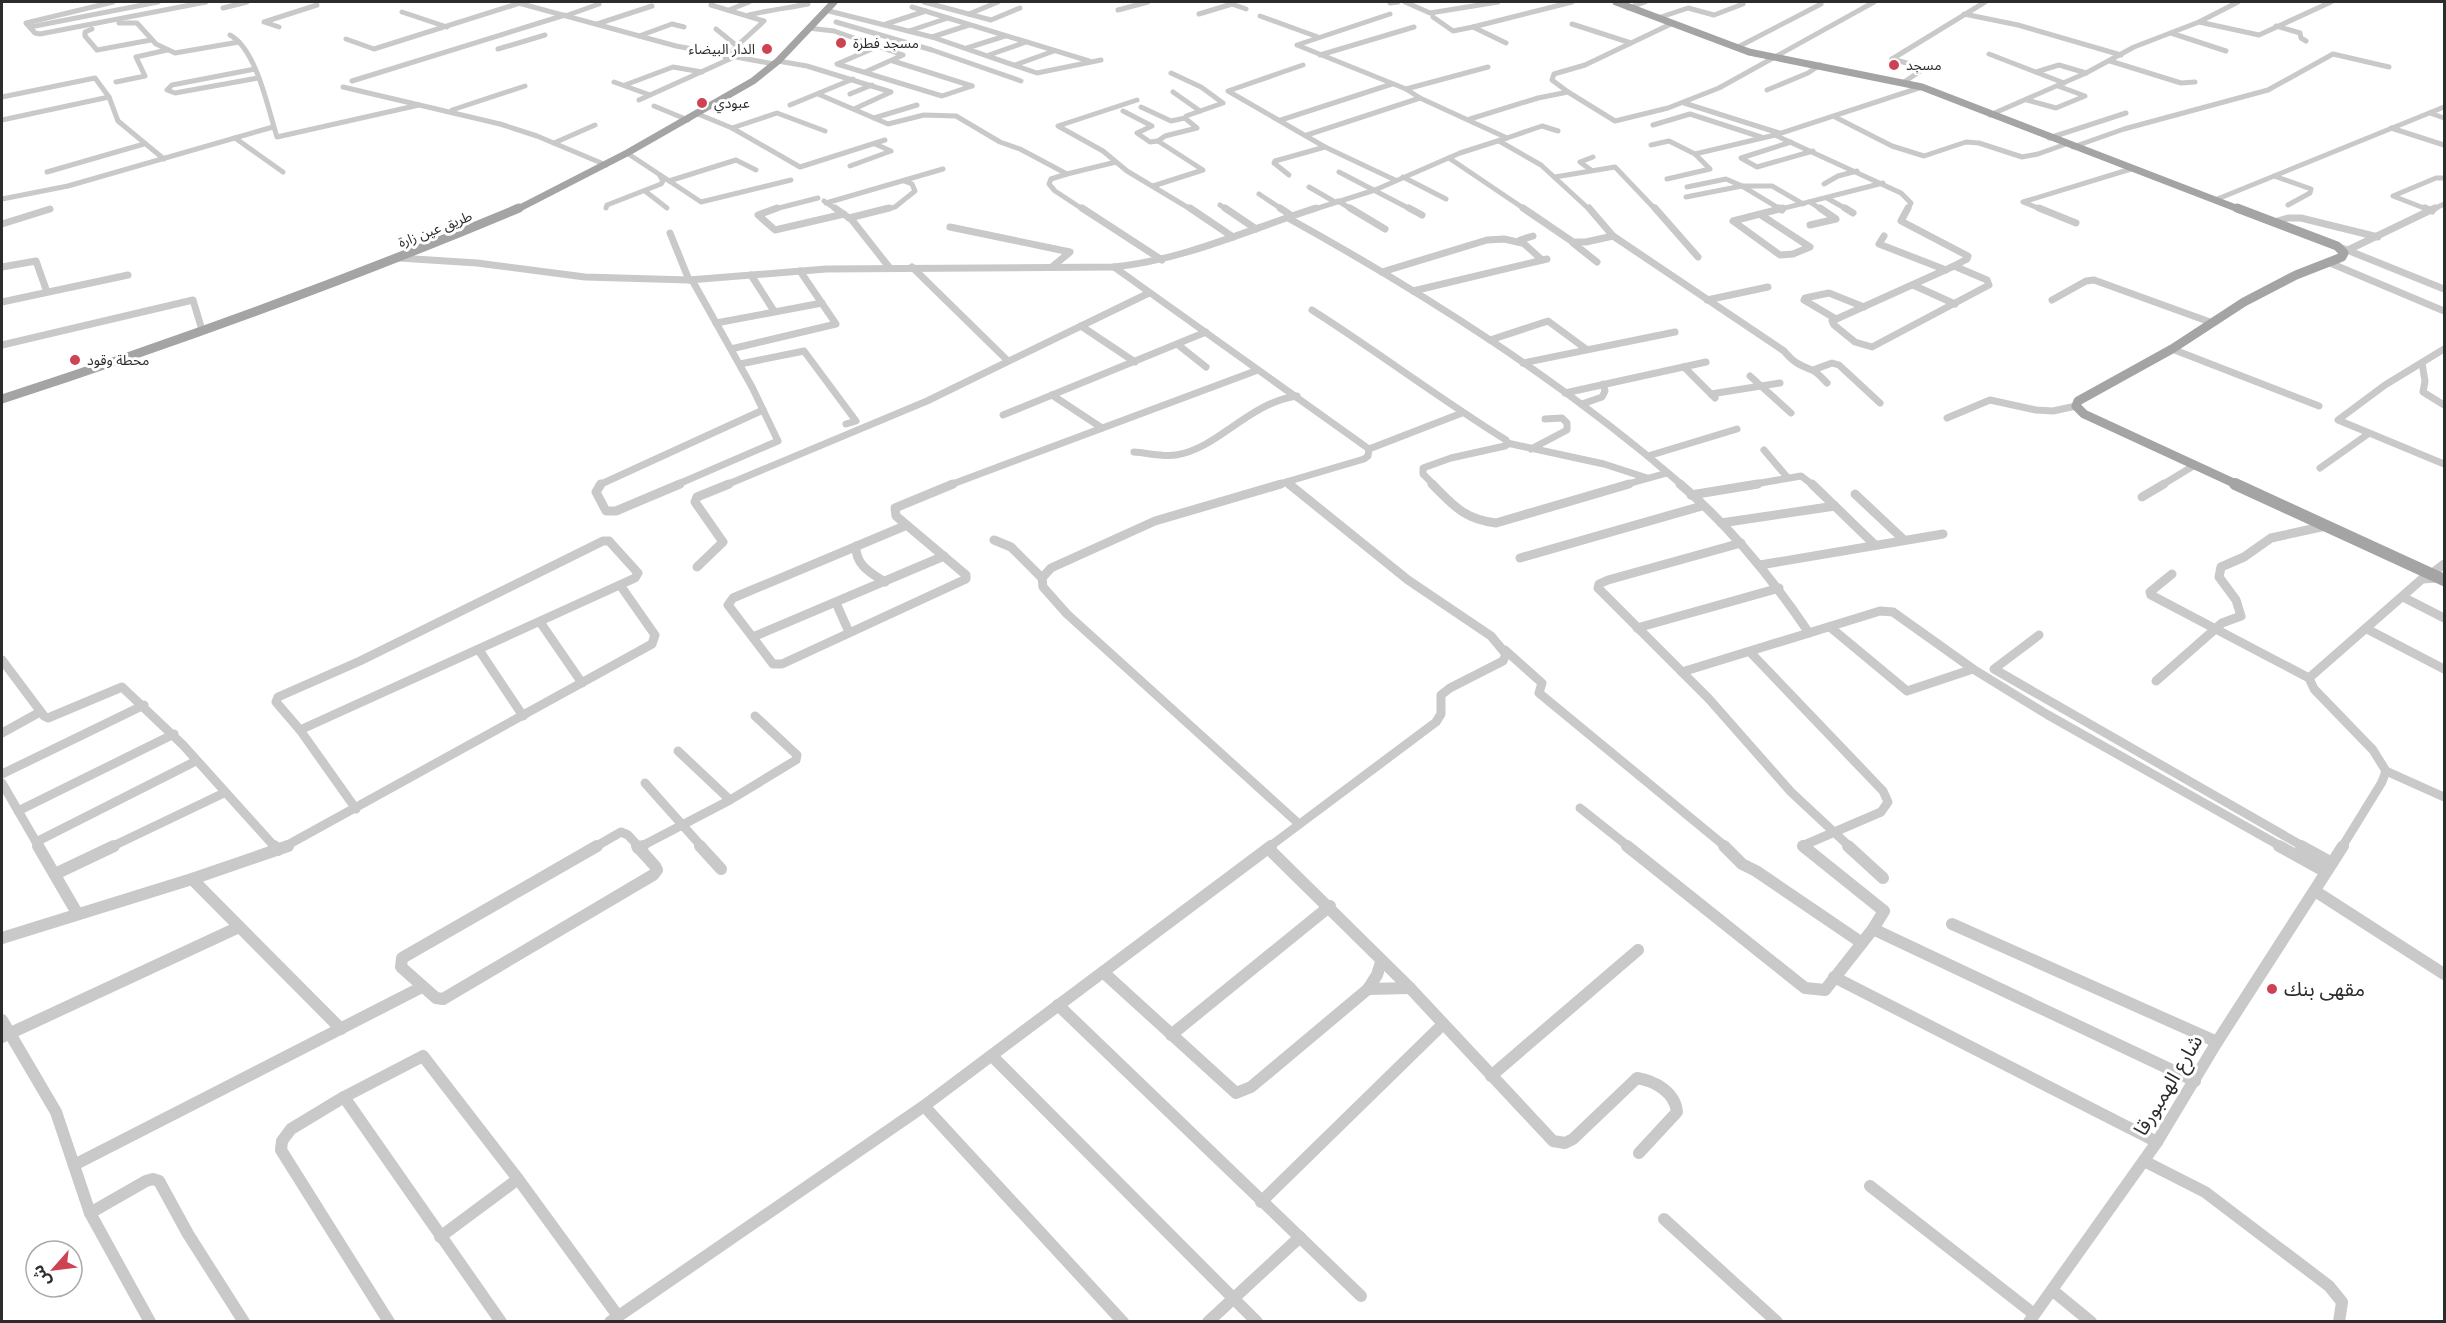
<svg xmlns="http://www.w3.org/2000/svg" width="2446" height="1323" viewBox="0 0 2446 1323" font-family="Figtree,'Noto Sans Arabic',sans-serif">
  <rect width="100%" height="100%" fill="#fff"/>
  <g fill="none" stroke-linecap="round" stroke-linejoin="round">
    <g stroke="#c9c9c9" stroke-width="5">
      <path d="M113 2 26 23 35 33 40 34 206 2"/>
      <path d="M515 2 676 46 774 64"/>
      <path d="M924 2 991 20 1020 8"/>
      <path d="M1405 2 1430 13 1498 2"/>
      <path d="M1229 3 1246 9"/>
      <path d="M1390 3 1398 2"/>
      <path d="M711 5 764 21 725 57"/>
      <path d="M912 7 1089 61"/>
      <path d="M223 8 247 2"/>
      <path d="M1628 8 1645 2"/>
      <path d="M729 10 749 2"/>
      <path d="M825 10 932 37 1037 73 1101 60"/>
      <path d="M1118 10 1148 2"/>
      <path d="M402 12 447 27"/>
      <path d="M969 14 998 2"/>
      <path d="M1199 14 1232 4"/>
      <path d="M1964 14 2018 25 2121 55"/>
      <path d="M568 15 599 4"/>
      <path d="M749 15C769 10 788 8 808 4"/>
      <path d="M1260 16 1318 37"/>
      <path d="M1433 17 1453 31 1473 27"/>
      <path d="M1658 18 1688 8 1714 15 1743 4"/>
      <path d="M836 22 932 50 1021 81"/>
      <path d="M2199 22 2259 35 2331 2"/>
      <path d="M119 23H137L156 44 175 53 239 42"/>
      <path d="M597 24 652 6"/>
      <path d="M886 24 926 11"/>
      <path d="M1572 24 1631 43"/>
      <path d="M2276 26 2300 33 2301 38 2306 41"/>
      <path d="M30 27 158 2"/>
      <path d="M279 27 264 22 317 5"/>
      <path d="M808 28 834 31 903 55 865 72"/>
      <path d="M92 29 85 32V36L97 50 151 40"/>
      <path d="M716 29 737 46"/>
      <path d="M909 31 948 18"/>
      <path d="M2171 33 2226 51"/>
      <path d="M230 35C257 50 268 109 277 137L419 105"/>
      <path d="M639 36 672 24 684 27"/>
      <path d="M932 37 969 25"/>
      <path d="M346 39 374 49 520 3"/>
      <path d="M1506 43 1473 27 1572 2"/>
      <path d="M879 46 837 64 942 96 972 86"/>
      <path d="M967 48 1005 36"/>
      <path d="M1736 48 1821 4"/>
      <path d="M498 49 545 35"/>
      <path d="M1989 54 2064 83"/>
      <path d="M989 55 1026 42"/>
      <path d="M1320 55 1414 27"/>
      <path d="M1892 59 1985 2"/>
      <path d="M1892 59 1925 68 1904 82"/>
      <path d="M778 61 807 66 891 92 854 109"/>
      <path d="M893 61 972 86"/>
      <path d="M2110 61 2181 83 2195 82"/>
      <path d="M1015 65 1054 51"/>
      <path d="M1303 65 1228 91 1325 147 1395 180"/>
      <path d="M255 69 172 85 167 90 175 93 258 78"/>
      <path d="M2036 72 2059 65 2086 73"/>
      <path d="M352 81 565 15"/>
      <path d="M116 82 145 76 136 57 167 50"/>
      <path d="M614 82 650 95"/>
      <path d="M625 85 673 67 702 72"/>
      <path d="M343 87 500 124 537 136 606 165"/>
      <path d="M1406 89 1488 67"/>
      <path d="M1767 90 1808 73 1820 65"/>
      <path d="M1173 92 1200 111"/>
      <path d="M1568 92 1552 80 1554 74 1585 65 1673 23"/>
      <path d="M818 94 888 124 924 115 956 116 1000 142 1020 149 1067 174 1116 162"/>
      <path d="M850 94 872 85"/>
      <path d="M2 97 95 78 109 97 118 121 164 159"/>
      <path d="M639 100 732 58"/>
      <path d="M1137 100 1058 126 1103 151 1127 171 1192 210"/>
      <path d="M2027 100 2056 108 2085 96 2058 86"/>
      <path d="M1684 103 1779 133"/>
      <path d="M790 105 853 79"/>
      <path d="M654 106 688 120"/>
      <path d="M1141 107 1171 121 1185 118"/>
      <path d="M452 110 525 86"/>
      <path d="M1123 111 1152 126 1137 133 1150 142 1158 141"/>
      <path d="M2430 113 2444 118"/>
      <path d="M698 114 732 128 800 167 885 140"/>
      <path d="M1990 115 2086 73 2134 47 2199 22 2238 2"/>
      <path d="M1835 117 1892 146 1924 156 1966 142 1979 143 2022 157 2038 154 2066 144"/>
      <path d="M874 118 917 105"/>
      <path d="M1470 119 1538 98 1568 92 1615 121 1668 108 1719 88 1874 2"/>
      <path d="M2 120 109 97"/>
      <path d="M1281 120 1392 84"/>
      <path d="M1653 125 1690 114 1761 137"/>
      <path d="M732 128 777 113 825 131"/>
      <path d="M2391 128 2444 145"/>
      <path d="M1307 135 1420 98"/>
      <path d="M235 138 283 172"/>
      <path d="M1507 138 1542 126 1558 131"/>
      <path d="M2049 138 2126 113"/>
      <path d="M1499 141 1541 165 1590 210"/>
      <path d="M1791 142 1741 158 1757 167 1813 151"/>
      <path d="M554 143 595 125"/>
      <path d="M1651 145 1669 141 1695 154"/>
      <path d="M2073 147 2124 129 2268 90 2333 54 2389 67"/>
      <path d="M627 153 701 202 791 180"/>
      <path d="M1449 158 1526 210"/>
      <path d="M850 166 891 151 875 144"/>
      <path d="M1591 170 1580 162 1593 157"/>
      <path d="M47 172 144 144"/>
      <path d="M1339 172 1412 210"/>
      <path d="M1067 174 1051 179 1049 184 1055 191 1084 210"/>
      <path d="M1289 175 1274 163 1275 161 1325 147"/>
      <path d="M2274 176 2311 189 2310 193 2288 205"/>
      <path d="M1403 177 1446 199"/>
      <path d="M1555 177 1615 167 1656 210"/>
      <path d="M1667 179 1710 169 1695 154 1775 135"/>
      <path d="M669 181 736 160 756 170"/>
      <path d="M1824 184 1838 176 1857 171"/>
      <path d="M1153 186 1203 170 1158 141 1165 136 1197 128 1186 119V116L1223 103 1201 87 1171 73"/>
      <path d="M1309 187 1335 202"/>
      <path d="M1687 187 1726 179 1742 186H1772L1803 204"/>
      <path d="M645 191 667 208"/>
      <path d="M1259 194 1283 210"/>
      <path d="M1686 197 1742 186 1782 210"/>
      <path d="M1827 198 1848 210"/>
      <path d="M2 199 68 186 273 127"/>
      <path d="M2215 200 2444 107"/>
      <path d="M824 201 837 210"/>
      <path d="M1338 201 1353 210"/>
      <path d="M1810 202 1822 210"/>
      <path d="M826 203 943 169"/>
      <path d="M1220 205 1227 210"/>
      <path d="M606 208 607 205 661 184 663 181 660 176"/>
      <path d="M47 210 50 209"/>
      <path d="M771 210 818 198"/>
      <path d="M883 210 895 207 915 191 912 184 904 181"/>
      <path d="M1312 210 1375 190 1460 153 1507 138 1420 98 1406 89 1297 45 1390 14"/>
      <path d="M1777 210 1883 183"/>
      <path d="M1907 210 1911 203 1901 193 1775 135 1922 87"/>
      <path d="M2043 210 2023 202 2131 169"/>
      <path d="M2429 210 2393 196 2436 178H2444"/>
      <path d="M2432 210 2444 204"/>
    </g>
    <g stroke="#c9c9c9" stroke-width="7">
      <path d="M777 208 758 215 775 230 844 214"/>
      <path d="M835 208 852 220 889 267"/>
      <path d="M1082 208 1162 260"/>
      <path d="M1190 208 1233 237"/>
      <path d="M1225 208 1256 229"/>
      <path d="M1280 208 1292 216"/>
      <path d="M1350 208 1385 229"/>
      <path d="M1409 208 1422 215"/>
      <path d="M1523 208 1573 242H1586L1613 236"/>
      <path d="M1589 208 1613 236 1784 351C1793 362 1799 365 1812 370 1817 372 1823 379 1827 383"/>
      <path d="M1655 208 1698 257"/>
      <path d="M1779 208 1782 210"/>
      <path d="M1845 208 1853 213"/>
      <path d="M1908 208 1901 221 1968 256 1967 259 1954 266"/>
      <path d="M2039 208 2076 223"/>
      <path d="M2425 208 2432 211"/>
      <path d="M1761 215 1810 247 1793 254 1780 255 1733 221 1783 208"/>
      <path d="M849 218 889 208"/>
      <path d="M1288 218C1427 295 1562 381 1682 485"/>
      <path d="M2274 222 2288 218H2301L2378 237"/>
      <path d="M2 224 50 209"/>
      <path d="M1810 225 1836 219 1820 208"/>
      <path d="M950 227 1070 252 1052 267"/>
      <path d="M670 233 689 280"/>
      <path d="M1533 236 1520 240 1542 260"/>
      <path d="M1884 236 1879 244 1946 270"/>
      <path d="M1573 243 1597 262"/>
      <path d="M2337 246 2444 289"/>
      <path d="M2348 250 2435 208"/>
      <path d="M399 258 477 263 585 277 689 280 826 269 1114 267C1184 260 1250 229 1316 208"/>
      <path d="M2330 263 2444 311"/>
      <path d="M1954 266 1987 280 1989 285 1872 347 1855 342 1834 325 1832 321Z"/>
      <path d="M2 267 36 261 47 292"/>
      <path d="M912 267 1008 361"/>
      <path d="M1114 267 1369 449"/>
      <path d="M1382 272 1487 240 1504 239 1522 243"/>
      <path d="M751 275 774 311"/>
      <path d="M1913 285 1955 304"/>
      <path d="M1413 291 1547 259"/>
      <path d="M1707 300 1768 287"/>
      <path d="M2052 300 2086 281 2094 280 2210 322"/>
      <path d="M2 302 128 275"/>
      <path d="M1312 310C1378 352 1440 399 1506 440L1508 444 1505 446 1451 458 1423 468V474L1434 485"/>
      <path d="M1836 319 1804 300 1805 298 1829 293 1864 307"/>
      <path d="M716 323 822 303"/>
      <path d="M1081 326 1135 362"/>
      <path d="M1490 340 1548 321 1586 349"/>
      <path d="M1177 344 1206 367"/>
      <path d="M2 345 193 300 202 330"/>
      <path d="M731 349 836 324 800 271"/>
      <path d="M2172 349 2319 406"/>
      <path d="M2444 349 2385 385 2338 420 2444 464"/>
      <path d="M1523 363 1675 332"/>
      <path d="M2422 363 2425 381 2423 392 2444 405"/>
      <path d="M740 364 804 351 856 421 846 424"/>
      <path d="M1684 367 1715 398"/>
      <path d="M1813 370 1832 363 1839 365 1880 403"/>
      <path d="M1750 376 1791 413"/>
      <path d="M1565 393 1706 362"/>
      <path d="M1711 394 1780 383"/>
      <path d="M1052 395 1102 428"/>
      <path d="M1582 404 1602 397 1605 391 1603 384"/>
      <path d="M1003 415 1206 332"/>
      <path d="M1947 418 1990 400 2036 410 2053 411 2076 406"/>
      <path d="M1507 443 1604 464 1647 478"/>
      <path d="M1369 449 1462 413"/>
      <path d="M1531 449 1567 430V423L1562 418 1545 419"/>
      <path d="M1764 450 1787 477"/>
      <path d="M1134 452C1148 453 1162 457 1176 455 1219 448 1248 403 1297 396"/>
      <path d="M1648 456 1737 429"/>
      <path d="M2320 468 2368 434"/>
      <path d="M1287 482 1291 485"/>
      <path d="M599 485 763 410"/>
      <path d="M676 485 778 441 752 387 692 280"/>
      <path d="M726 485 927 401 1149 293"/>
      <path d="M950 485 1258 370"/>
      <path d="M1276 485 1364 459 1368 456 1369 449"/>
      <path d="M1624 485 1667 473"/>
      <path d="M1749 485 1801 476 1813 485"/>
      <path d="M2162 485 2195 465"/>
    </g>
    <g stroke="#c9c9c9" stroke-width="9">
      <path d="M601 484 596 492 606 511H616L680 484"/>
      <path d="M1281 484 1155 521 1051 568 1042 578 1043 587 1067 614 1299 824"/>
      <path d="M1432 484C1454 506 1464 519 1496 523L1629 484"/>
      <path d="M1680 484C1731 527 1772 578 1809 633"/>
      <path d="M1812 484 1875 545"/>
      <path d="M1855 494 1904 540"/>
      <path d="M1691 495 1758 484"/>
      <path d="M2142 497 2164 484"/>
      <path d="M1721 523 1835 506"/>
      <path d="M907 525 733 598 728 605 773 664H782L966 579V575L896 516 895 508 953 484"/>
      <path d="M994 540 1011 547 1042 578"/>
      <path d="M603 541H609L638 573 635 578 300 730 276 702 278 697 360 661Z"/>
      <path d="M1741 543 1608 580 1599 584 1598 588 1709 699 1791 792 1850 847"/>
      <path d="M856 546C855 565 871 573 885 582"/>
      <path d="M1520 558 1702 506"/>
      <path d="M1760 565 1943 534"/>
      <path d="M697 567 723 542 695 502 697 497 729 484"/>
      <path d="M2172 574 2150 592 2151 595 2309 678 2314 689 2373 750 2386 771 2382 782 2342 847"/>
      <path d="M2431 574 2444 564"/>
      <path d="M2403 597 2444 618"/>
      <path d="M836 603 849 632"/>
      <path d="M540 622 582 683"/>
      <path d="M1830 627 1907 691 1973 669"/>
      <path d="M1637 628 1779 588"/>
      <path d="M2367 629 2444 669"/>
      <path d="M2039 635 1994 669 2304 847"/>
      <path d="M753 637 944 556"/>
      <path d="M479 650 523 716"/>
      <path d="M1505 650 1542 683 1539 693 1726 847"/>
      <path d="M1750 652 1883 791 1888 802 1881 812 1802 846 1803 847"/>
      <path d="M2 660 44 716 48 718 122 687 183 745 275 847"/>
      <path d="M1682 672 1880 611 1893 612 1973 669 2048 715 2282 847"/>
      <path d="M2309 678 2422 579 2437 578"/>
      <path d="M2156 681 2222 623 2241 616 2236 600 2219 577 2221 567 2244 557 2271 538 2326 526"/>
      <path d="M300 730 356 809"/>
      <path d="M2 733 40 712"/>
      <path d="M678 751 730 800"/>
      <path d="M2386 771 2444 797"/>
      <path d="M2 774 144 705"/>
      <path d="M2 783 39 847"/>
      <path d="M645 783 702 847"/>
      <path d="M1580 808 1629 847"/>
      <path d="M18 811 174 734"/>
      <path d="M36 842 196 761"/>
      <path d="M111 847 224 793"/>
      <path d="M284 847 652 644 655 635 620 585"/>
      <path d="M595 847 621 832 628 835 639 847"/>
      <path d="M640 847 730 800 796 760 797 755 755 716"/>
      <path d="M1269 847 1436 722 1441 714V695L1450 688 1503 661 1506 654 1491 636 1408 580 1289 484"/>
    </g>
    <g stroke="#c9c9c9" stroke-width="12">
      <path d="M38 846 77 913"/>
      <path d="M274 846 278 850"/>
      <path d="M597 846 402 958 401 967 436 998 443 999 653 875 657 870 655 866 637 846"/>
      <path d="M700 846 721 869"/>
      <path d="M1627 846 1805 988 1825 990 1873 929"/>
      <path d="M1724 846 1742 864 1756 871 1862 943"/>
      <path d="M1803 846 1884 911 1873 929 2195 1081"/>
      <path d="M1848 846 1883 878"/>
      <path d="M2279 846 2326 872"/>
      <path d="M2301 846 2332 863"/>
      <path d="M638 848 643 846"/>
      <path d="M1269 849 1410 988 1553 1141 1565 1143 1573 1139 1637 1078C1655 1081 1675 1092 1677 1112L1639 1153"/>
      <path d="M55 874 114 846"/>
      <path d="M192 879 341 1029"/>
      <path d="M2315 891 2444 974"/>
      <path d="M1952 924 2217 1042"/>
      <path d="M2 938 192 879 288 846"/>
      <path d="M1103 972 1236 1093 1251 1087 1368 989 1377 975 1381 962"/>
      <path d="M1834 977 2157 1142"/>
      <path d="M1368 989 1410 988"/>
      <path d="M1058 1005 1361 1296"/>
      <path d="M2 1020 56 1112 90 1213 150 1322"/>
      <path d="M1171 1035 1330 906"/>
      <path d="M2 1037 239 927"/>
      <path d="M992 1056 1257 1322"/>
      <path d="M1491 1076 1638 950"/>
      <path d="M344 1097 501 1322"/>
      <path d="M924 1106 1123 1322"/>
      <path d="M2144 1161 2205 1192 2329 1286 2342 1302 2339 1322"/>
      <path d="M74 1165 422 987"/>
      <path d="M1870 1186 2034 1314"/>
      <path d="M1261 1202 1438 1029"/>
      <path d="M90 1213 146 1181 153 1179 159 1181 188 1234 244 1322"/>
      <path d="M1664 1219 1777 1322"/>
      <path d="M440 1237 518 1179"/>
      <path d="M2052 1290 2091 1322"/>
      <path d="M389 1322 281 1150 282 1141 291 1129 344 1097 423 1056 518 1179 618 1316"/>
      <path d="M610 1322 924 1106 1271 846"/>
      <path d="M1208 1322 1300 1237"/>
      <path d="M2029 1322 2157 1142 2217 1042 2343 846"/>
    </g>
    <g stroke="#a4a4a4" stroke-width="7">
      <path d="M1616 2 1749 52 1922 87 2241 210"/>
      <path d="M516 210 627 153 753 81 778 61 834 2"/>
    </g>
    <g stroke="#a4a4a4" stroke-width="9">
      <path d="M2237 208 2337 246 2344 253 2342 257 2296 275 2244 302 2172 349 2078 401 2076 406 2084 414 2238 485"/>
      <path d="M2 399C177 342 350 279 519 208"/>
    </g>
    <path stroke="#a4a4a4" stroke-width="12" d="M2235 484 2444 580"/>
  </g>
  <g fill="#ce4354" stroke="#fff" stroke-width="2">
    <circle cx="841" cy="43" r="6"/>
    <circle cx="767" cy="49" r="6"/>
    <circle cx="1894" cy="65" r="6"/>
    <circle cx="702" cy="103" r="6"/>
    <circle cx="75" cy="360" r="6"/>
    <circle cx="2272" cy="989" r="6"/>
  </g>
  <g text-anchor="middle" stroke-width="6" stroke-linejoin="round" paint-order="stroke">
    <g font-size="14" fill="#2c2c2c" stroke="#fff" text-anchor="start">
      <text x="853" y="48">مسجد فطرة</text>
      <text x="755" y="54" text-anchor="end">الدار البيضاء</text>
      <text x="1906" y="70">مسجد</text>
      <text x="714" y="108">عبودي</text>
      <text x="87" y="365">محطة وقود</text>
    </g>
    <g font-size="14" fill="#2c2c2c" stroke="#fff">
      <text transform="translate(435 229) rotate(-21)" y="5">طريق عين زارة</text>
    </g>
    <g font-size="20" fill="#2c2c2c" stroke="#fff" text-anchor="start">
      <text x="2284" y="996">مقهى بنك</text>
    </g>
    <g font-size="20" fill="#2c2c2c" stroke="#fff">
      <text transform="translate(2168 1085) rotate(-59)" y="7">شارع الهمبورقا</text>
    </g>
  </g>
  <rect width="2446" height="1323" fill="none" stroke="#2c2c2c" stroke-width="6"/>
  <g transform="translate(54 1269) rotate(242)"><circle r="28" fill="#ffffff" stroke="#ababab" stroke-width="1.5"/>
  <path d="M0-4.5L10 22L0 15L-10 22Z" fill="#ce4354"/>
  <text y="-9" font-size="16" font-weight="bold" text-anchor="middle" fill="#2c2c2c">ش</text>
  </g>
</svg>
